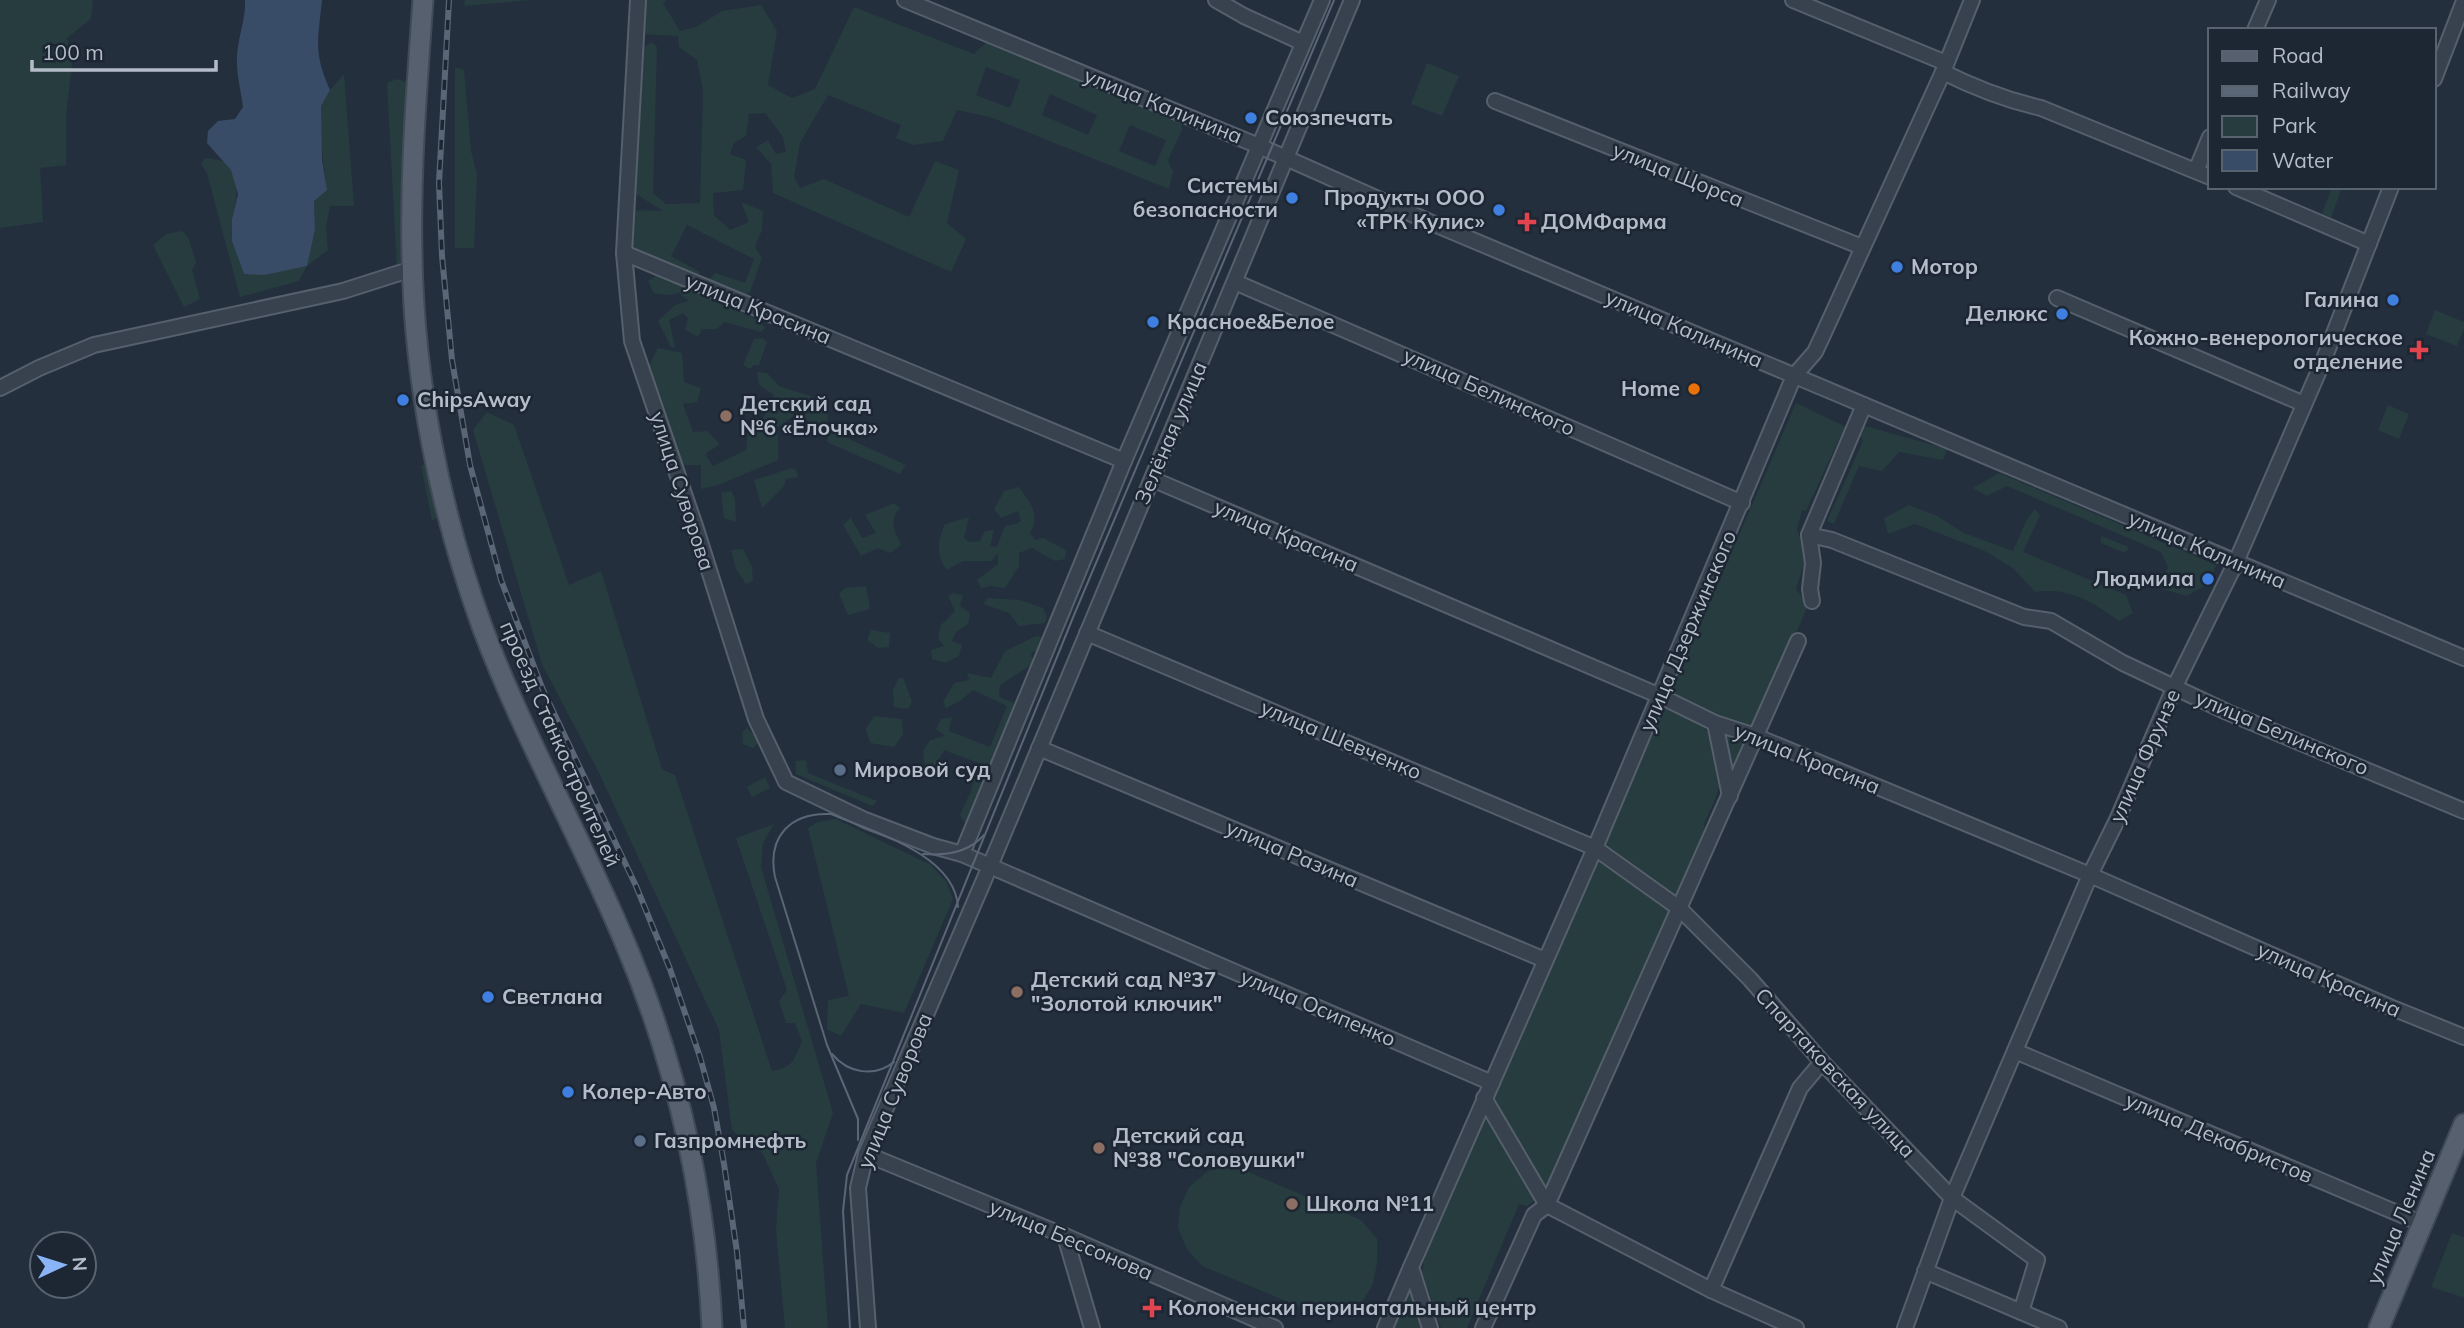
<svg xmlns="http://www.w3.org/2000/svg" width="2464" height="1328" viewBox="0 0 2464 1328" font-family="Mulish,sans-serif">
  <rect width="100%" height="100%" fill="#242f3e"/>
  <g fill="#263c3f" fill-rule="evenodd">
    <path d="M0 0H93L91 19 67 38 72 65 66 114V165L40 168 43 222 0 228Z"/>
    <path d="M465 0H532L464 6Z"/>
    <path d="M642 0H666L663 3 680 31 696 27 722 11 761 5 777 31 768 85 792 98 815 89 854 7 974 54 990 39 1181 115 1182 130 1168 160 1173 172 1169 189 990 117 957 110 943 141 913 145 896 138 901 125 828 95 800 143 794 177 800 188 824 179 909 217 935 161 959 170 947 223 966 239 951 272 773 193 771 164 756 147 768 140 776 154 786 152 783 137 765 113 749 114 746 136 734 143 730 154 746 160 743 190 713 193 714 215 730 230 749 222 741 202 763 211 762 230 755 247 762 258 750 292 738 299 708 281 715 273 745 283 754 259 687 225 671 256 700 272 696 280 633 250V210L663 211 636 194 640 50 652 42 657 47 653 193 666 204 700 203 703 90 697 60 679 47 678 36 642 34ZM986 67 1020 80 1010 108 976 95ZM1050 94 1097 115 1088 135 1042 115ZM1130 125 1166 140 1155 166 1119 151Z"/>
    <path d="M1427 63 1459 76 1442 116 1411 104Z"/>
    <path d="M455 67 464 70 471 151 477 175 474 248H455Z"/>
    <path d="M344 74 354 206H330L326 228 328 250 307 266 299 281 240 297 207 173 201 164 205 158C210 159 217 159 222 161 243 170 236 202 232 219L315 229 314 201 326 180C323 165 318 120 321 106 324 94 337 83 344 74Z"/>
    <path d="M397 79 408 83 402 161 405 188 401 216 404 232 402 259 397 268 387 83Z"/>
    <path d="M2332 187H2342L2331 218 2322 214Z"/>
    <path d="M182 231 188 237 196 262 192 270 200 299 184 307 153 245 166 234Z"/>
    <path d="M658 275 760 321 765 328 761 332 724 322 717 329H702L698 337 685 330 688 318 683 313 669 320 675 347H671L658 321 675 305 689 301 679 293 669 295 654 293 648 281Z"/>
    <path d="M2435 310 2464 322V329L2457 346 2426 334Z"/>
    <path d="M762 338 767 342 759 365H754L750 369 743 365 754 339Z"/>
    <path d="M658 348 682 353 684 382 701 388 697 402 683 404 693 432 707 431 720 444 705 454 713 466 746 450 748 428 760 426 774 395 759 385 757 372 767 373 779 386 829 402 827 424 816 430 799 412 778 427V460L718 485 701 489V465H681L649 366Z"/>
    <path d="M1796 403 1844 426 1869 427 1947 449 1943 460 1899 452 1882 471 1859 466 1834 524 1827 521 1863 441 1858 431 1841 435 1806 511 1802 510 1797 530 1807 553 1796 590 1809 603 1755 730 1724 721 1670 695Z"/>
    <path d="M2388 405 2409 414 2399 439 2378 430Z"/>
    <path d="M487 412 514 425 569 585 601 571 662 769 675 775 772 1071C794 1067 794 1060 802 1041L795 1023H786L779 1001 787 990 736 838 774 824 763 843 761 867 833 1113 816 1163 828 1328H785L776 1229 779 1189 763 1154 732 1130 719 1030 599 773 542 664 473 430Z"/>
    <path d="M836 433 906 465 900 474 829 443 827 441 829 434Z"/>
    <path d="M428 464 438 518 432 520 421 465Z"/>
    <path d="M792 468 796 470 798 477 786 479 784 486 762 508 754 480Z"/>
    <path d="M1999 473 2216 565 2211 582 2187 596 2162 589 2161 584 2168 567 2161 552 2007 486 1987 496 1973 488Z"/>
    <path d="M1019 487C1030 503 1041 515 1030 533L1035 540 1043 538 1066 550 1065 559 1055 561 1032 548 1019 553V566L1005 588 991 586 981 588 977 580 998 564V553L991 561H963L947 570C935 555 938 540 945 524L969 517 964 538 969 542 980 541 985 531 994 530 990 547 997 546 1005 526 1016 524 1021 521 1018 511 1001 518 994 509 1004 491Z"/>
    <path d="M731 491 735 499 736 522 724 518 721 493Z"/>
    <path d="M894 503 900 508C888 519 895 532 901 545L890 553 878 548 861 556 843 525 851 518 862 538 876 533 865 515Z"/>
    <path d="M1909 505 1937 516 1964 533 2013 551 2026 521 2035 509 2040 515 2023 552 2126 595 2133 613 2119 621C2093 602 2068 587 2035 592L2014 569 1985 551 1915 524 1888 534 1884 518Z"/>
    <path d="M2101 536 2129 547 2125 553 2101 543Z"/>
    <path d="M743 549 752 567 753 581 746 584 736 569 731 550Z"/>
    <path d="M866 586 870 609 848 615 839 594 845 588Z"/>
    <path d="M954 593 963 595 960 606 970 613 968 624 956 632 952 641 962 645 959 656 946 663 932 659 931 650 944 646 938 638 941 625 955 611 948 596Z"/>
    <path d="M988 598 1020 600 1043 608 1047 617 1045 623 1019 626 1009 613 983 604Z"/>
    <path d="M871 630 890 633 889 647 878 648 867 640Z"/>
    <path d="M1036 636 1047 638V645L1031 653 1034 663 1000 685 999 697 1013 702 1015 718 970 832 960 815 970 793 979 763 944 750 935 766 925 767 923 751 930 740 945 736 936 729 941 719 952 717 949 731 990 747 1007 706 973 690 960 701 946 708 943 702 954 683 969 680 967 673 991 678 1005 651Z"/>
    <path d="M899 678H903L912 701 908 709 894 707 893 690Z"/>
    <path d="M1664 707C1702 720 1722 734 1720 778 1720 793 1709 811 1704 825L1705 832 1551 1193 1491 1104Z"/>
    <path d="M874 716 902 719 903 734 894 747 870 743 866 729Z"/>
    <path d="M747 728 756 737 758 743 753 748 743 744 742 732Z"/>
    <path d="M1724 731 1752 741 1732 785Z"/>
    <path d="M806 760 808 773 877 801 872 806 796 774 795 761Z"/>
    <path d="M765 777 770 788 752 797 747 787Z"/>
    <path d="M836 819 931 865 947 883 953 899 904 1013 861 1004 841 1036 827 1029 828 1000 849 996 808 828 818 822Z"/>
    <path d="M1485 1113 1537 1199 1527 1206 1519 1204 1467 1328H1441L1422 1273 1425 1255Z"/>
    <path d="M1225 1167 1239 1168 1361 1220 1377 1239V1263L1373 1284 1361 1304 1345 1315 1324 1317 1202 1266 1187 1249 1178 1228 1180 1207 1189 1187 1208 1171Z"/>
    <path d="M2452 1233 2464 1237V1296L2462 1297 2431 1287Z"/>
    <path d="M1410 1289 1423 1328H1392Z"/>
  </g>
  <path fill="#394c67" d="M245 0H322C318 40 313 52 330 90L321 106 322 160 327 190 314 201 315 229 307 266 264 275 244 274 232 241V219L238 194 231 170 207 143 208 131 218 121 235 119 243 107C241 91 236 73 237 56 238 37 246 19 245 0Z"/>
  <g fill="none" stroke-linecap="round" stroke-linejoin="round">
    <g stroke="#565f6c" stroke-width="18">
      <g id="minor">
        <path d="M638 0 624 253 632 341 696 529 756 719 786 782 865 820 933 846 962 854 1492 1083"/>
        <path d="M905 0 1259 146 1432 223 2464 658"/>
        <path d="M1216 0 1244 16 1303 43"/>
        <path d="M1793 0 1946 63"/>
        <path d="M2255 30 2268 0"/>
        <path d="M1943 72C1975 88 2006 100 2041 108L2210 177"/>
        <path d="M2434 79 2464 1"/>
        <path d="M1495 101 1862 247"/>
        <path d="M2196 171 2210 137"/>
        <path d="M2236 187 2369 244"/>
        <path d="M624 253 1124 461"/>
        <path d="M1235 282 1742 503"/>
        <path d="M2057 298 2304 404"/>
        <path d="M0 388 39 368 94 345 343 291 412 269"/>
        <path d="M1864 405 1809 535 1832 540 2024 617 2051 621 2123 663 2227 712 2464 811"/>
        <path d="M1152 479 1660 696 1715 723 1755 736 2090 875 2390 1007 2464 1037"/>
        <path d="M1809 535 1813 563 1810 589 1812 601"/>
        <path d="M1087 633 1595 848 1679 908 1750 979 1822 1062 1952 1198 2037 1260 2021 1312"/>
        <path d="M1715 723 1730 796"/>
        <path d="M1039 748 1545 960"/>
        <path d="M962 854 1124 461 1322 0"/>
        <path d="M2015 1051 2423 1224"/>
        <path d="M1484 1098 1547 1205 1711 1290 1796 1328"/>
        <path d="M866 1154 1065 1236 1275 1328"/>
        <path d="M1065 1236 1092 1328"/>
        <path d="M1925 1271 2059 1328"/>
        <path d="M1711 1290 1800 1088 1822 1062"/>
        <path d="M868 1328 858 1188 866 1154 990 866 1352 0"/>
        <path d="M1385 1328 1411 1267"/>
        <path d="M1430 1328 1411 1267 1595 848 1794 376 1815 352 1822 337 1943 72 1972 0"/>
        <path d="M1483 1328 1534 1215 1547 1205 1798 641"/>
        <path d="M1905 1328 1952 1198 2090 875 2117 820 2175 686 2236 562 2324 359 2391 187"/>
      </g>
    </g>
    <g stroke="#414a57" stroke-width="23">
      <g id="major">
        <path d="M423 0C417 85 410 171 412 256 414 382 440 511 483 629 523 735 579 834 623 938 676 1062 706 1194 712 1328"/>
        <path d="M2379 1328 2464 1124"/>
      </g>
    </g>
    <use href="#minor" stroke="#38414e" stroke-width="14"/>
    <use href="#major" stroke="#56606e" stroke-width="19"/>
    <g stroke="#5a6575" stroke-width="2">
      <path d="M923 854C946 856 968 853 984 835"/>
      <path d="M832 1054C848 1073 874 1078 894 1062"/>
      <path d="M858 1140V1119L827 1045 775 877C767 837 790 812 831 814 873 832 955 854 958 907"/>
      <path d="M850 1328 843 1211 847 1175 1074 615 1334 0"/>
    </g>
    <g stroke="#5a6575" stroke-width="6">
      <path id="rail" d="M449 0 439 183 442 256 452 360 470 465 501 580 543 690 636 886 670 969 700 1057 714 1108 724 1164 737 1252 744 1328"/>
    </g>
    <use href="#rail" stroke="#1d2633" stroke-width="3.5" stroke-dasharray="10" stroke-linecap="butt"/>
  </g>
  <g fill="#3f7fe0" stroke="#1d2633" stroke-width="2.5">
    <circle cx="1251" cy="118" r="7"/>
    <circle cx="1292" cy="198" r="7"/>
    <circle cx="1499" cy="210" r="7"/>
    <circle cx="1897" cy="267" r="7"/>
    <circle cx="2393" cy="300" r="7"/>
    <circle cx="2062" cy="314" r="7"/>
    <circle cx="1153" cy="322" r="7"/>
    <circle cx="403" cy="400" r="7"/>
    <circle cx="2208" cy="579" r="7"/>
    <circle cx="488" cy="997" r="7"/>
    <circle cx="568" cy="1092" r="7"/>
  </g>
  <g fill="#e0444e" stroke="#1d2633" stroke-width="2.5">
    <path d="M1523.5 211.5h7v7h7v7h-7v7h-7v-7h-7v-7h7z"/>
    <path d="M2415.5 339.5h7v7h7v7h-7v7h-7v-7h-7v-7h7z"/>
    <path d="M1148.5 1297.5h7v7h7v7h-7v7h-7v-7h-7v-7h7z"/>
  </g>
  <circle fill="#e8710a" stroke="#1d2633" stroke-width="2.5" cx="1694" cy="389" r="7"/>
  <g fill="#8d6e63" stroke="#1d2633" stroke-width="2.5">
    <circle cx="726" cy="416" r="7"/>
    <circle cx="1017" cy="992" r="7"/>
    <circle cx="1099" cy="1148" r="7"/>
    <circle cx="1292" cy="1204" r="7"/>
  </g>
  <g fill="#5c6f8a" stroke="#1d2633" stroke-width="2.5">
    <circle cx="840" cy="770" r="7"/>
    <circle cx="640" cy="1141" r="7"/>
  </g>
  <g text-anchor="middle" stroke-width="5" stroke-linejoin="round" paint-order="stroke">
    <g font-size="21" fill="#b4bcc9" stroke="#1d2633">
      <text transform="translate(1163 106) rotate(22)" y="7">улица Калинина</text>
      <text transform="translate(1678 175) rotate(22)" y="7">улица Щорса</text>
      <text transform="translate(758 309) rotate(22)" y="7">улица Красина</text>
      <text transform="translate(1684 329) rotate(23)" y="7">улица Калинина</text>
      <text transform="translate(1489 392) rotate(24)" y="7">улица Белинского</text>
      <text transform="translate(1171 433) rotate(-67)" y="7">Зелёная улица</text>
      <text transform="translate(682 491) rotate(72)" y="7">улица Суворова</text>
      <text transform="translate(1286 536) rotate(23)" y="7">улица Красина</text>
      <text transform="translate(2207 550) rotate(23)" y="7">улица Калинина</text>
      <text transform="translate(1688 631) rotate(-67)" y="7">улица Дзержинского</text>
      <text transform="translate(2282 733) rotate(23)" y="7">улица Белинского</text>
      <text transform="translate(1341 740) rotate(23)" y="7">улица Шевченко</text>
      <text transform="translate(560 744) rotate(66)" y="7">проезд Станкостроителей</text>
      <text transform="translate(2145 756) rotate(-66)" y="7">улица Фрунзе</text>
      <text transform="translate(1807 759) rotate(22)" y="7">улица Красина</text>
      <text transform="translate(1292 854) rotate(23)" y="7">улица Разина</text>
      <text transform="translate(2329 980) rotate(24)" y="7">улица Красина</text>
      <text transform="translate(1318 1008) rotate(23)" y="7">улица Осипенко</text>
      <text transform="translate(1835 1073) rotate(47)" y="7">Спартаковская улица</text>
      <text transform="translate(895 1091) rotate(-68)" y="7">улица Суворова</text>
      <text transform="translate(2219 1138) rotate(23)" y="7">улица Декабристов</text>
      <text transform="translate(2401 1217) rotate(-67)" y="7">улица Ленина</text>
      <text transform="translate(1071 1240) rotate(23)" y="7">улица Бессонова</text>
    </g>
    <g font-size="21" font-weight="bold" fill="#b4bcc9" stroke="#1d2633" text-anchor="start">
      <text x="1265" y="125">Союзпечать</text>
      <text x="1278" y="193" text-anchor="end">Системы<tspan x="1278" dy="24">безопасности</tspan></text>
      <text x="1485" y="205" text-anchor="end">Продукты ООО<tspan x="1485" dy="24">«ТРК Кулис»</tspan></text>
      <text x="1541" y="229">ДОМФарма</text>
      <text x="1911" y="274">Мотор</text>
      <text x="2379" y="307" text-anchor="end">Галина</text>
      <text x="2048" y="321" text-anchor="end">Делюкс</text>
      <text x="1167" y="329">Красное&amp;Белое</text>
      <text x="2403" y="345" text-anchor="end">Кожно-венерологическое<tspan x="2403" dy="24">отделение</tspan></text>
      <text x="1680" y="396" text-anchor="end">Home</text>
      <text x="417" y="407">ChipsAway</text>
      <text x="740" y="411">Детский сад<tspan x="740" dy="24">№6 «Ёлочка»</tspan></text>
      <text x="2194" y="586" text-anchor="end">Людмила</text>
      <text x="854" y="777">Мировой суд</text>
      <text x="1031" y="987">Детский сад №37<tspan x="1031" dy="24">"Золотой ключик"</tspan></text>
      <text x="502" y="1004">Светлана</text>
      <text x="582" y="1099">Колер-Авто</text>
      <text x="1113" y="1143">Детский сад<tspan x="1113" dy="24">№38 "Соловушки"</tspan></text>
      <text x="654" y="1148">Газпромнефть</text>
      <text x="1306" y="1211">Школа №11</text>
      <text x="1168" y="1315">Коломенски перинатальный центр</text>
    </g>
  </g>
  <rect x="2208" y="28" width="228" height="161" fill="#1d2633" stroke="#59626f" stroke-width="2"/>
  <rect x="2222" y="51" width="35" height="10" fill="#56606e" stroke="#59626f" stroke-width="2"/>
  <text x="2272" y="63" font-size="21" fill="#b4bcc9">Road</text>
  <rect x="2222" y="86" width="35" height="10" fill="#5a6575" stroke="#59626f" stroke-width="2"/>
  <text x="2272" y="98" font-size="21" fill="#b4bcc9">Railway</text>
  <rect x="2222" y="116" width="35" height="21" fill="#263c3f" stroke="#59626f" stroke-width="2"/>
  <text x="2272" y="133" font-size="21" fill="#b4bcc9">Park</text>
  <rect x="2222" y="150" width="35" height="21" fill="#394c67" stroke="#59626f" stroke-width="2"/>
  <text x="2272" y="168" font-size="21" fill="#b4bcc9">Water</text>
  <g transform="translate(63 1265) rotate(86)"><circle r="33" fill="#1d2633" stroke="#59626f" stroke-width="2"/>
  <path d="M0-5L12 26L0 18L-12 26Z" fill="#8ab4f8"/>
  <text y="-10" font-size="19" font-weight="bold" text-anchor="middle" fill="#b4bcc9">N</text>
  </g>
  <path d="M32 60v10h184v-10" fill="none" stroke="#b4bcc9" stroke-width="3.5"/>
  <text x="42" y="60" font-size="21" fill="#b4bcc9" stroke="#1d2633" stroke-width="5" paint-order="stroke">100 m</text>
</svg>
